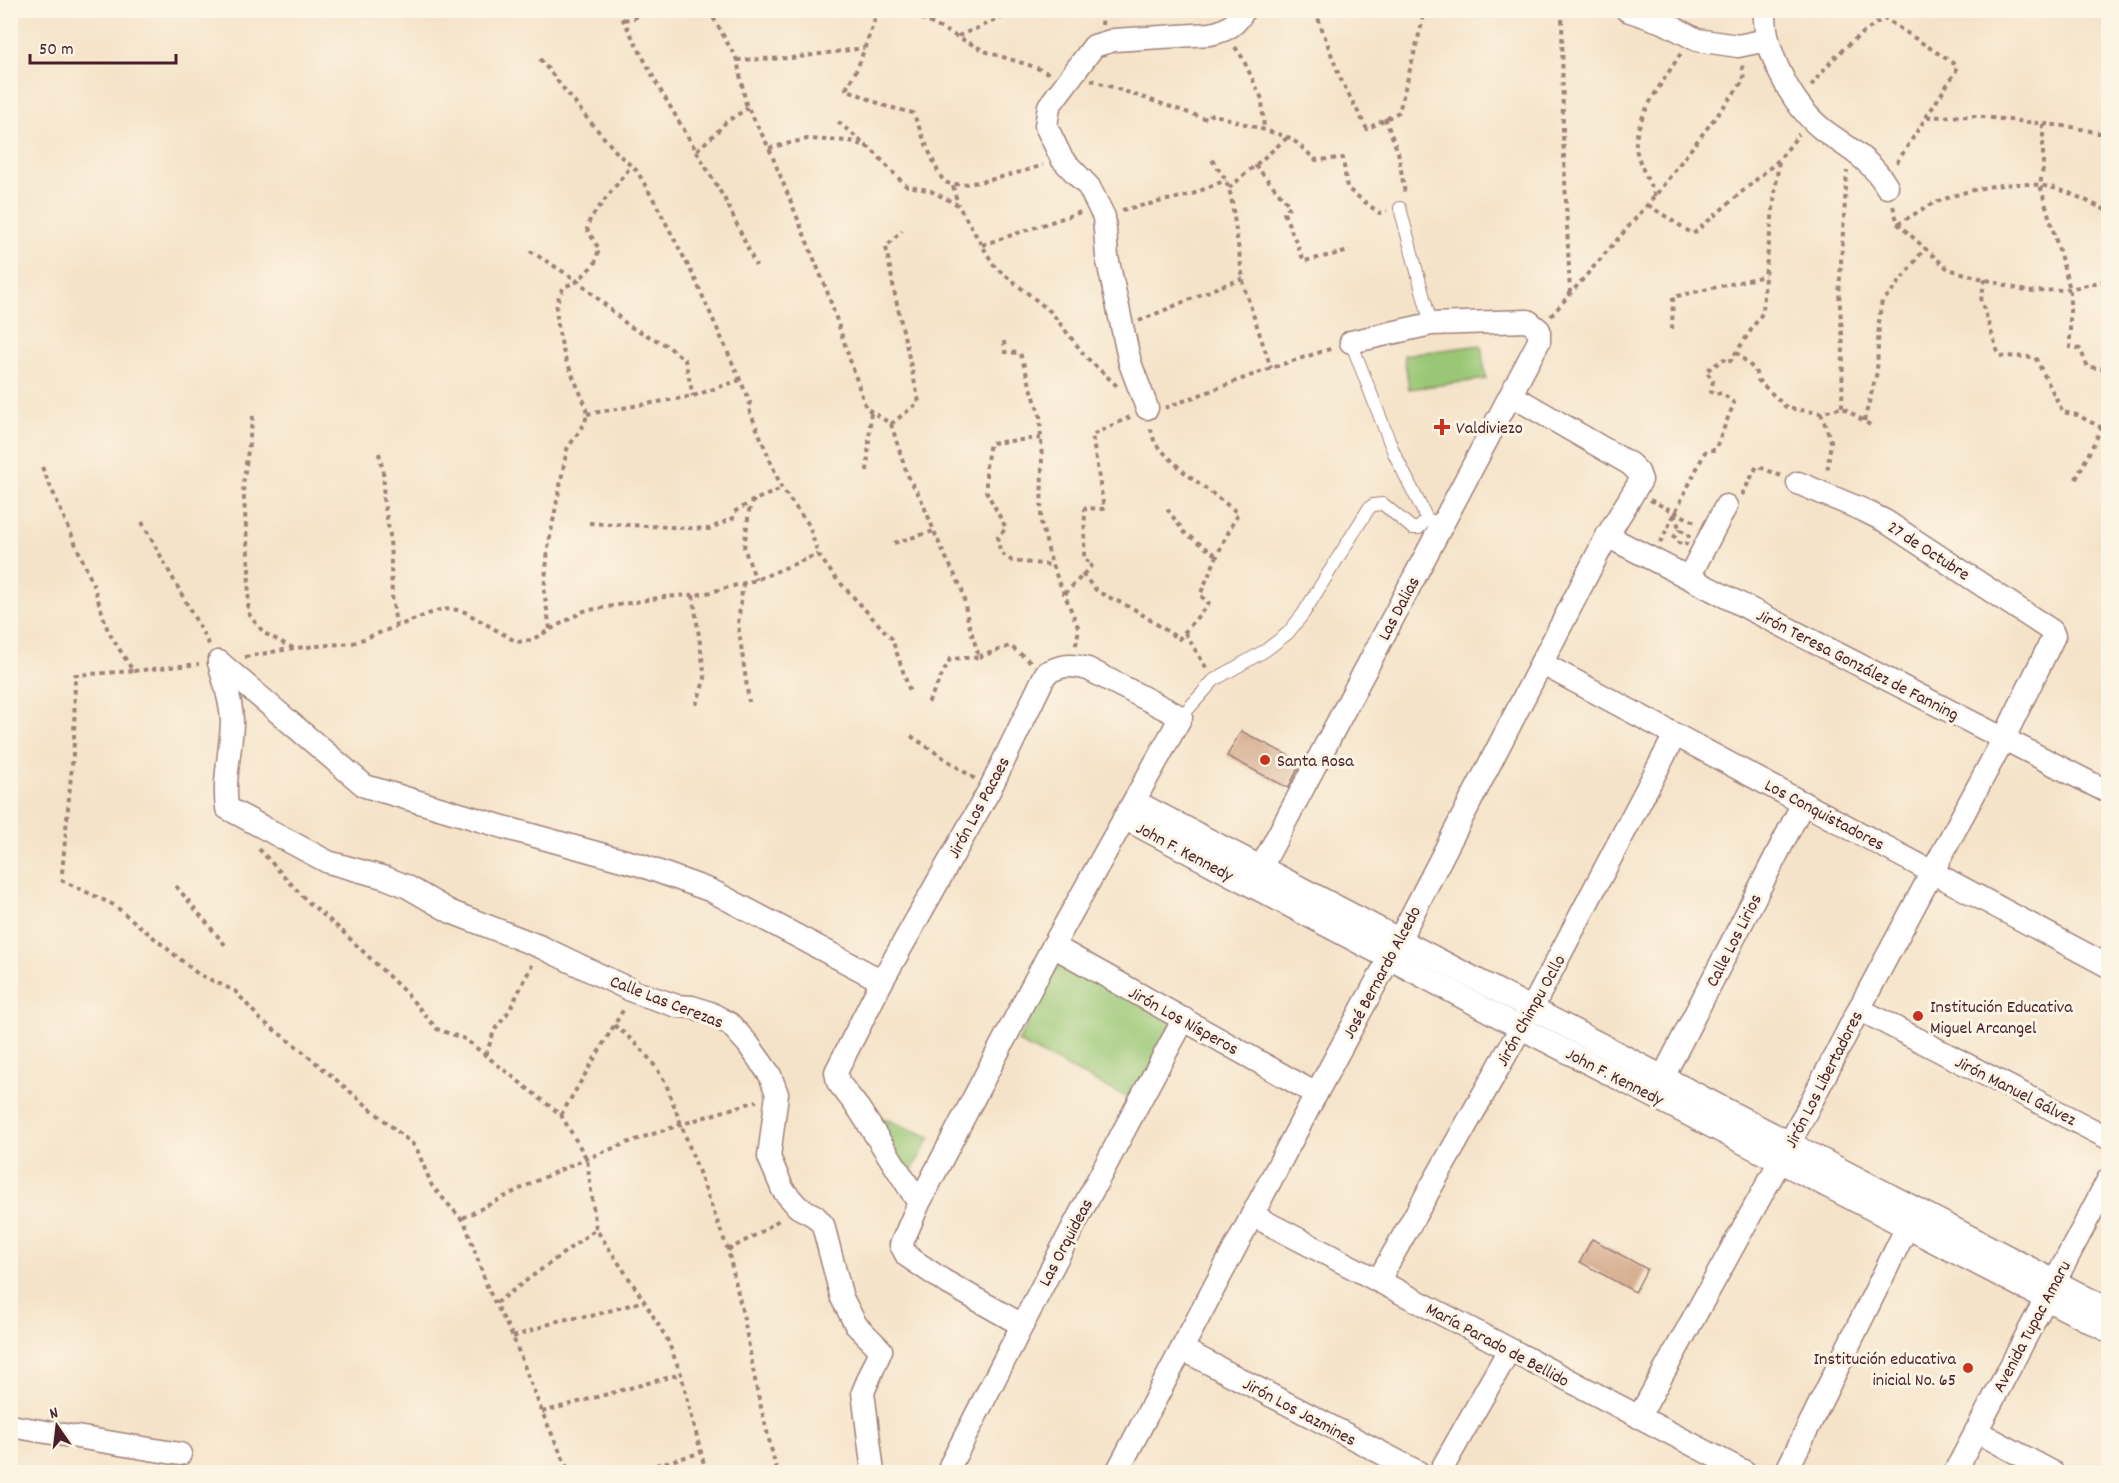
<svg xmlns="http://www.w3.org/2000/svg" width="2119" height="1483" viewBox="0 0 2119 1483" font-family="Dekko,sans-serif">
  <rect width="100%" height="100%" fill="#fcf5e5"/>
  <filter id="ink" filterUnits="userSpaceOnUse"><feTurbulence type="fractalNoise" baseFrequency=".0167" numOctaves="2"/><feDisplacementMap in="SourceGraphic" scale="12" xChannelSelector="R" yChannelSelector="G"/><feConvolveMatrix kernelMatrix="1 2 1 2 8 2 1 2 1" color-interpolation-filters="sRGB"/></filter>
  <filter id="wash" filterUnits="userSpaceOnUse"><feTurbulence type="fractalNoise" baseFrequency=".008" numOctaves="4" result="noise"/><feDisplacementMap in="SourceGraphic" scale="24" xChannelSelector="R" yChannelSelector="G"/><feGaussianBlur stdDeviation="1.35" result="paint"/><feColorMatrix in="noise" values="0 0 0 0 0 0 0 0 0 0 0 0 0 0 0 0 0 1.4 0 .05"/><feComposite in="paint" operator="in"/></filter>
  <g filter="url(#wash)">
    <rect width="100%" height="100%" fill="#f5e3c9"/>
    <g fill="#99c775" stroke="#727350" stroke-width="1.5">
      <path d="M1481 345 1486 379 1409 389 1404 355Z"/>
      <path d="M1063 956 1176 1018 1134 1101 1018 1042Z"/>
      <path d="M859 1109 930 1137 906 1182Z"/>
    </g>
    <g id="blocks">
      <g fill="#d4aa8b">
        <path d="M1241 731 1301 762 1288 788 1227 756Z"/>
        <path d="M1592 1239 1647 1269 1635 1292 1580 1262Z"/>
      </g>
    </g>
  </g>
  <g filter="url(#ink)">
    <use href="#blocks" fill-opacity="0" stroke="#a0817a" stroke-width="1.5"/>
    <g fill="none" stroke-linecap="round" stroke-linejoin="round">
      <g stroke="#a0817a" stroke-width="14">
        <g id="lane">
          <path d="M1400 208 1431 324"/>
          <path d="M1351 342 1394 453 1427 519 1432 521"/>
          <path d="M1181 717 1214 680 1266 650 1288 633 1303 614 1369 508 1373 505 1383 504 1412 528H1419L1427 519"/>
        </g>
      </g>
      <g stroke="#a0817a" stroke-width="25">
        <g id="street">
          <path d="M1627 10 1665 23 1697 40 1738 46 1767 40"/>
          <path d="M1765 10C1763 50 1791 104 1822 129 1846 147 1872 160 1887 187"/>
          <path d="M1147 408 1130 363 1107 257 1104 217 1089 187 1062 159 1046 126 1049 106 1094 46 1114 40 1210 34C1226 31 1236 25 1244 10"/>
          <path d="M1607 536 2108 792"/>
          <path d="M1689 577 1726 506"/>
          <path d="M219 662C224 682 232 702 232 723 231 752 223 779 227 808L328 862 386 878 406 886 451 912 541 947 635 992 677 1006 692 1007 710 1013 730 1024 748 1044 770 1075 777 1094 769 1157 783 1190 798 1207 815 1216 823 1225 842 1298 856 1325 881 1350 863 1392 873 1472"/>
          <path d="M219 662 365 786 510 829 640 865 712 891 882 981"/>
          <path d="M1541 663 2108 966"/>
          <path d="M1134 801 2108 1309"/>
          <path d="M1124 818 1521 1028 2108 1331"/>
          <path d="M1255 879 1539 341V330L1528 321 1431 324 1351 342"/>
          <path d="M1053 946 1316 1094"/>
          <path d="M1859 1009 2108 1138"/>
          <path d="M1663 1077 1803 803"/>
          <path d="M919 1203 859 1109 838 1082 836 1072 882 981 990 789 1046 673C1062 665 1071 664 1088 669L1181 717 1053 946 919 1203 901 1245 907 1256 944 1281 1022 1325"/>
          <path d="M1252 1215 1745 1472"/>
          <path d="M1378 1281 1532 1008 1675 735"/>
          <path d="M1182 1349 1418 1472"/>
          <path d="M1639 1417 1790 1143 1859 1009 2004 738 2054 636 2052 631 1885 521 1863 510 1798 483"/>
          <path d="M10 1426 180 1454"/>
          <path d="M1976 1431 2052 1472"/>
          <path d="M950 1472V1466C1026 1317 1103 1167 1184 1019"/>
          <path d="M1117 1472 1316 1094 1399 940 1607 536 1641 480 1638 472 1630 464 1511 395"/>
          <path d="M1440 1472 1509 1350"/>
          <path d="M1786 1472 1907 1227"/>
          <path d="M1955 1472 2108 1180"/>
        </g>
      </g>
      <g stroke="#a0817a" stroke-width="4" stroke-dasharray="4.5 4.5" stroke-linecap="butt">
        <path d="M618 10 658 86 727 203 756 266"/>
        <path d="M709 10 737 60 746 104 769 148 827 291 866 408 891 424 907 474 921 499 941 548 962 589 968 621 979 657 950 659 927 705"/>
        <path d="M878 10 858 67 846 89 885 106 913 113C918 124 938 176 944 181 957 192 1025 171 1043 165"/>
        <path d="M905 10 987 52 1035 67 1050 74"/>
        <path d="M1315 10 1340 78 1367 129 1399 112 1422 23 1423 10"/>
        <path d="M1562 10 1563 135 1570 293"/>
        <path d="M624 20 667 10"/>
        <path d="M1102 25 1103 10"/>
        <path d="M958 36 1020 10"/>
        <path d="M1235 47 1242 57 1262 99 1264 130"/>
        <path d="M540 59 587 118 619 155 637 171 656 204 694 277 750 402 748 407 782 489 809 525 818 554 834 576 892 639 910 692"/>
        <path d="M737 60 791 58 864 48"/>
        <path d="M1091 80 1207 119 1212 114 1291 138 1316 160 1343 158 1347 188 1379 213 1387 211"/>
        <path d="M1811 86C1834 55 1852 40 1884 18L1956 65V71L1896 164"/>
        <path d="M1927 117 1975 116 2072 127 2108 135"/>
        <path d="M1385 118 1398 152 1405 194"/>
        <path d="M838 122 867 146"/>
        <path d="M2043 124V169L2040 185 2070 289V347L2080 349 2088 367 2108 369"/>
        <path d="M769 148 807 139 850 141 870 148 905 185 931 191 958 205 995 267 1051 312 1086 357 1117 386"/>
        <path d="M697 150 714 135 726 122 748 108"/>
        <path d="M1212 160 1226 180 1231 196 1244 287 1271 368"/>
        <path d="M1255 165 1290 206 1284 213 1304 261 1350 251"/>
        <path d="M953 186 958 205"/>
        <path d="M1229 188 1288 137"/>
        <path d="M1655 196C1649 182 1641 167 1637 153 1629 124 1666 78 1681 53"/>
        <path d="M1648 205 1693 234 1779 160 1799 134"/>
        <path d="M1893 206 1898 224 1948 269 2029 292 2070 289 2108 280"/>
        <path d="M1122 210 1190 195 1226 180"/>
        <path d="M1898 224C1910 217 1922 209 1934 203 1971 188 2018 177 2057 189 2075 194 2092 204 2108 211"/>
        <path d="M982 245 1081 212"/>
        <path d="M530 251 578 281 629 326 666 345 685 360 693 396"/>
        <path d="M1985 279 1981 300 1999 356 2035 357 2063 412 2077 415 2108 431"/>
        <path d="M1551 316 1655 196 1744 80 1742 65"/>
        <path d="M1139 321 1221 286 1243 279"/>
        <path d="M1672 329 1673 297 1765 276"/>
        <path d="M1004 341 1005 352 1020 353 1040 416 1042 464 1041 522 1052 565 1079 629 1075 649"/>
        <path d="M1736 352 1755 370 1758 380 1787 408 1821 413 1842 407 1870 425"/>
        <path d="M1842 407 1843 347 1839 293 1847 171"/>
        <path d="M1165 408 1271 368 1333 348"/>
        <path d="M1821 413 1831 441 1827 474"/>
        <path d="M587 414 693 396 740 380"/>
        <path d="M253 416 243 485 249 569 248 613 264 633 293 648"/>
        <path d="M1864 421 1877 372 1879 319 1882 301 1891 293 1925 248"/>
        <path d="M891 424 919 402 895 295 886 247 902 230"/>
        <path d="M1041 438 990 443 986 466V491L1006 528 998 537 1000 552 1012 561 1052 565"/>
        <path d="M379 453 384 477 383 498 390 535 392 596 396 626"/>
        <path d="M42 467 93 584 108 631 133 671 199 664"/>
        <path d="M867 471 871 410"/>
        <path d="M2076 479 2108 415"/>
        <path d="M1742 495 1757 466 1781 476"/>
        <path d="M754 500 749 511 744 548 756 580"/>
        <path d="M1650 500 1695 522"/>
        <path d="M1167 509 1185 533 1217 556"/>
        <path d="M1674 514 1680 530"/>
        <path d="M142 522 210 646"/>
        <path d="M589 523 709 529 733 518 734 512 754 500 782 489"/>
        <path d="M1680 530 1688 533 1689 538 1685 546 1677 542 1674 537Z"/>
        <path d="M894 543 934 531"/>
        <path d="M1660 543 1706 450H1715L1734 403 1722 393 1714 394 1711 392 1713 381 1706 371 1724 359 1729 363 1763 312 1765 276 1779 160"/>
        <path d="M1082 574 1098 592 1134 609 1179 639 1209 603 1200 595 1221 547 1238 513 1184 472 1155 444 1150 426"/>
        <path d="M743 583 738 624 749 702"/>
        <path d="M1065 594 1093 564 1084 559 1085 508 1104 509 1092 435 1130 417"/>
        <path d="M693 595 705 678 696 705"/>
        <path d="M550 629 544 591 548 548 567 449 585 423 587 414 585 404 565 358 559 333 556 309 559 296 564 287 578 281 595 263 599 249 587 229 590 219 631 166"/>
        <path d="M1185 633 1207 669"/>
        <path d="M245 657 294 648 353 643 439 610 453 609 465 612 517 642 531 640 584 611 664 597 703 594 756 580 818 554"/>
        <path d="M979 657 1010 646 1031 662"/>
        <path d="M911 736 975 779"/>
        <path d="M259 849 306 900 340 929 407 994 437 1029 465 1039 561 1115 587 1159 596 1229 644 1301 667 1339 681 1374 706 1472"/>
        <path d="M62 873 74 743 75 675 133 671"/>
        <path d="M61 880 114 905 198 974 235 991 261 1020 296 1046 416 1147 432 1186 465 1223 488 1289 513 1337 542 1412 569 1472"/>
        <path d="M176 886 226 946"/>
        <path d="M614 1025C636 1042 653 1060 666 1084L728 1250 744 1319 757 1391 777 1472"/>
        <path d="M486 1055 494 1031 509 1011 532 965"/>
        <path d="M561 1115 625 1007"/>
        <path d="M463 1218C490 1204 517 1190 545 1177 612 1145 685 1123 757 1101"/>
        <path d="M728 1250 761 1232 782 1218"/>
        <path d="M496 1303 596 1229"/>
        <path d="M513 1337 561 1320 591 1316 644 1301"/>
        <path d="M542 1412 681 1374"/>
        <path d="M630 1472 700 1453"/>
      </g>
      <use href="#lane" stroke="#fff" stroke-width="12"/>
      <use href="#street" stroke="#fff" stroke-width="22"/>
    </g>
  </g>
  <g fill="#c8321e" stroke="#fcf5e5" stroke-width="2">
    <path d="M1439 418h6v6h6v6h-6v6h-6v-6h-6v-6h6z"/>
    <circle cx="1265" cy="760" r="6"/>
    <circle cx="1918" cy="1016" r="6"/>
    <circle cx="1968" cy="1368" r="6"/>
  </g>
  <g text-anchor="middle" stroke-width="6" stroke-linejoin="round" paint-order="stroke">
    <g font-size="18" fill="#4a1f2b" stroke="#fcf5e5" text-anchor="start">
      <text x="1456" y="433">Valdiviezo</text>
      <text x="1277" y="766">Santa Rosa</text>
      <text x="1930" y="1012">Institución Educativa<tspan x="1930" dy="21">Miguel Arcangel</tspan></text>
      <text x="1956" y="1364" text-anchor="end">Institución educativa<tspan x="1956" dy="21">inicial No. 65</tspan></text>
    </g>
    <g font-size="18" fill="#4a1f2b" stroke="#fcf5e5">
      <text transform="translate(1929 550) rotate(33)" y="6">27 de Octubre</text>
      <text transform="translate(1398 608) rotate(-62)" y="6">Las Dalias</text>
      <text transform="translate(1858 664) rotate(27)" y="6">Jirón Teresa González de Fanning</text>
      <text transform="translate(978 807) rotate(-62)" y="6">Jirón Los Pacaes</text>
      <text transform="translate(1825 814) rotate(28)" y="6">Los Conquistadores</text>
      <text transform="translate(1185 851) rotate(28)" y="6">John F. Kennedy</text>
      <text transform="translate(1733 940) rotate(-63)" y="6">Calle Los Lirios</text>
      <text transform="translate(1381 972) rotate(-62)" y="6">José Bernardo Alcedo</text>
      <text transform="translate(667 1001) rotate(21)" y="6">Calle Las Cerezas</text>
      <text transform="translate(1530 1010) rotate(-61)" y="6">Jirón Chimpu Ocllo</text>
      <text transform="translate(1184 1020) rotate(29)" y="6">Jirón Los Nísperos</text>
      <text transform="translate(1615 1076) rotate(27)" y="6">John F. Kennedy</text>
      <text transform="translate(1823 1079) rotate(-63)" y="6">Jirón Los Libertadores</text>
      <text transform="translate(2016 1090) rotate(27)" y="6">Jirón Manuel Gálvez</text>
      <text transform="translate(1065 1242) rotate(-62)" y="6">Las Orquideas</text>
      <text transform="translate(2031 1326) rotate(-62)" y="6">Avenida Tupac Amaru</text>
      <text transform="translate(1498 1344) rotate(28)" y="6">María Parado de Bellido</text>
      <text transform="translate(1300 1411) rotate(28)" y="6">Jirón Los Jazmines</text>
    </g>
  </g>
  <rect width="2119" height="1483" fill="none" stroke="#fcf5e5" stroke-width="36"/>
  <g transform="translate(57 1426) rotate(346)" stroke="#fcf5e5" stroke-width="4.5" paint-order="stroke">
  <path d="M0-4.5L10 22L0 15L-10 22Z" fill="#4a1f2b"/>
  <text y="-9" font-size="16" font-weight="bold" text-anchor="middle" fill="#4a1f2b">N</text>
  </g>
  <path d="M30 54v9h146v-9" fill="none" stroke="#4a1f2b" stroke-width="3"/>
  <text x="39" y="54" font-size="18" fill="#4a1f2b" stroke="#fcf5e5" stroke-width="4.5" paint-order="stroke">50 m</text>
</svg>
